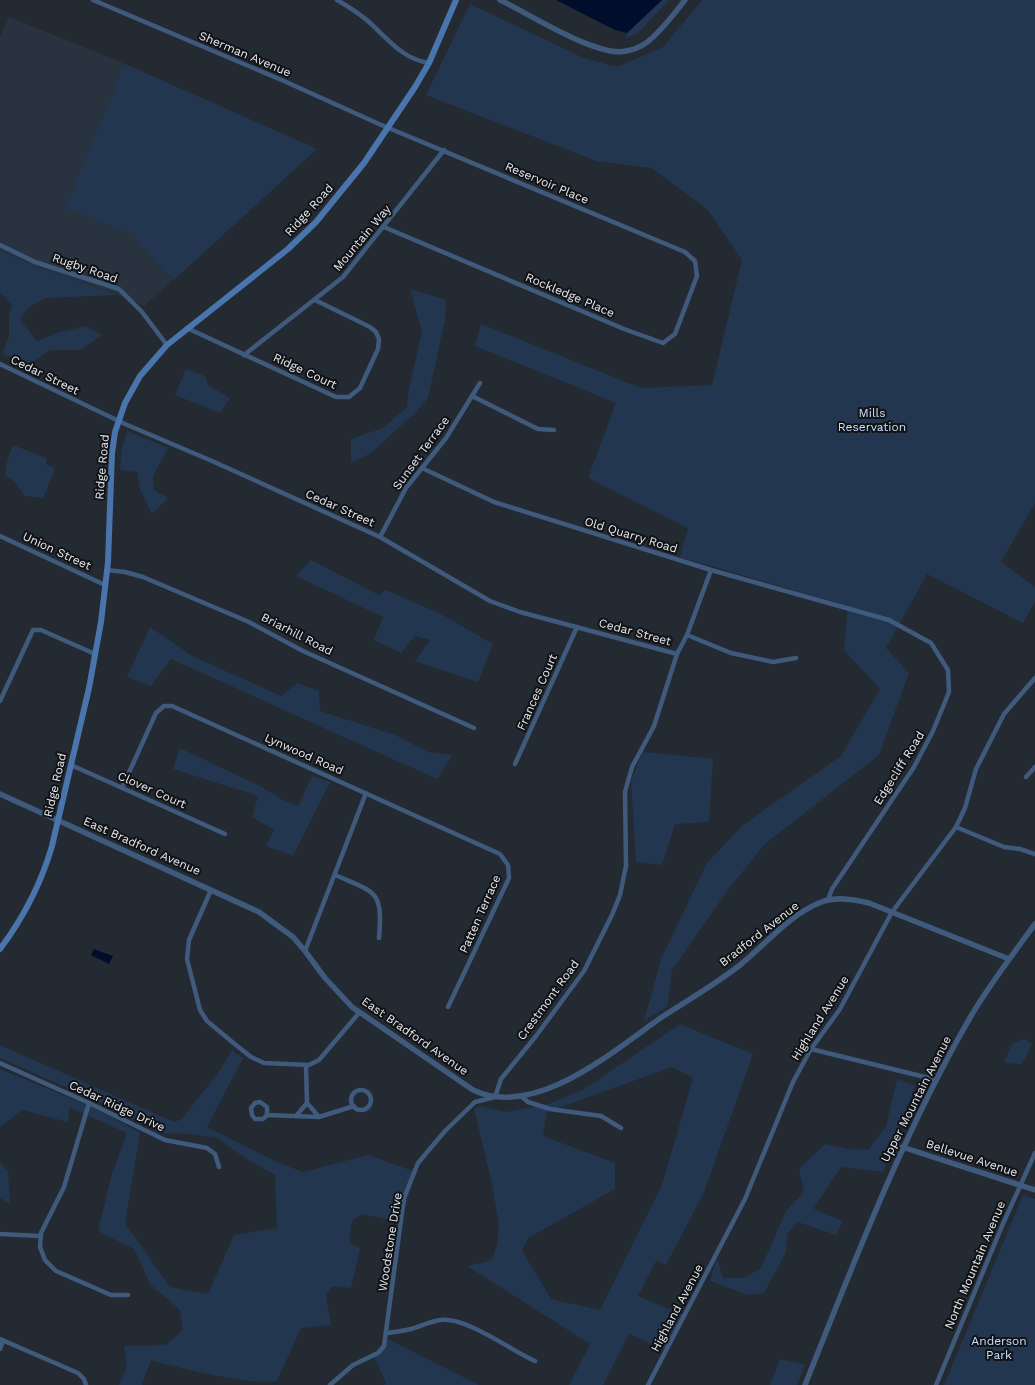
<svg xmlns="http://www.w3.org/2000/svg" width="1035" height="1385" viewBox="0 0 1035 1385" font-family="'Work Sans',sans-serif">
  <rect width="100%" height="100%" fill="#242a31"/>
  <path fill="#29333f" d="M9 17 125 64 317 149 144 306 118 295 32 265 0 250V37Z"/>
  <g fill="#223650" fill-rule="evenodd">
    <path d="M662 0H669L638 33 626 38 627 33Z"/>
    <path d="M702 0H1035V503L1001 562 1035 587V602L1023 623 927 574 886 648 909 673 879 755 765 844 730 887 672 970 667 1007 644 1021 661 959 707 863 743 825 841 756 880 689 844 650 848 606 680 557 688 528 588 478 616 403 475 346 481 324 641 388 712 385 742 260 708 210 652 168 596 161 426 95 470 4 584 58 613 66H620L663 47Z"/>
    <path d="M125 64 317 149 174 280 130 233 65 208Z"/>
    <path d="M0 250 32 265 118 295 45 298 28 308 20 320 37 341 60 332 86 326 102 335 80 350H50L29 365 2 354 9 337V315L12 304 0 293Z"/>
    <path d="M410 289 446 300 445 320 428 398 418 410 371 453 351 463V439L383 428 407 407 409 389 422 332Z"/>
    <path d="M186 369 205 376 208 385 230 398 220 413 175 395Z"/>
    <path d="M127 431 168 448 153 476 154 490 168 498 152 514 140 489 137 472 120 470 122 447Z"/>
    <path d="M13 445 46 458V464L55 469 43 498 25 496 15 482 5 475 7 462Z"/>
    <path d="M311 560 379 595 386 590 439 613 493 644 478 682 415 661 430 640 415 636 401 653 374 640 383 617 296 576Z"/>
    <path d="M150 627 192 656 281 696 297 683 319 691 320 711 395 735 428 752 452 755 437 779 171 659 151 686 127 677Z"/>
    <path d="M180 748 262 787 281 799 298 806 312 776 330 782 293 856 266 846 274 830 252 817 258 796 173 769Z"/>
    <path d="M643 752 713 759 709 822 675 824 662 865 636 862 631 781Z"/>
    <path d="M680 1024 753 1054 704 1192 666 1265 656 1261 638 1296 686 1316 667 1351 629 1334 603 1385H569L590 1344 467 1266 492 1260 497 1245 499 1225 492 1184 474 1109 479 1106 506 1112 548 1104 583 1090ZM672 1067 693 1078 662 1185 600 1310 551 1299 522 1251 528 1238 615 1189V1163L543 1136 547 1112Z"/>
    <path d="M1024 1039 1032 1044 1022 1064 1004 1063 1012 1044Z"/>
    <path d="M0 1045 174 1122 182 1119 220 1070 232 1050 243 1058 207 1127 275 1161 303 1172 368 1155 416 1172 401 1222 361 1214 352 1221 349 1242 360 1248 351 1288 332 1286 326 1296 331 1325 301 1328 277 1381C247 1385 183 1369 151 1360L142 1385H119L127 1367 124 1346 166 1345 183 1330 180 1310 150 1284 134 1249 98 1231 112 1174 127 1133 69 1107 68 1122 22 1110 0 1127V1069C47 1089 97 1106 140 1133L125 1223 170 1287 208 1294 234 1235 277 1228 275 1175 245 1158 218 1138 190 1134 159 1133 113 1108 0 1058Z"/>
    <path d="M897 1079 915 1086 883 1172 841 1167 815 1206 814 1209 843 1221 836 1235 798 1222 787 1234 786 1252 764 1293 748 1295 710 1281 717 1259 723 1278H744L761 1268 786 1211 804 1192 799 1169 825 1144 847 1149 868 1150 886 1127Z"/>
    <path d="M0 1163 8 1171 10 1204 0 1198Z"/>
    <path d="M1023 1195 1035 1199V1385H944Z"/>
    <path d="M388 1339 479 1385H384L386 1382 374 1357Z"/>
    <path d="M780 1359 805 1364 797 1385H770Z"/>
  </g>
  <g fill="#000d2b">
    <path d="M556 0H662L627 33 615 30Z"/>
    <path d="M94 949 113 956 109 964 91 955Z"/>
  </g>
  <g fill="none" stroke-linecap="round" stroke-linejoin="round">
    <g stroke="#3f5a7d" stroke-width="4.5">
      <path d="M93 0 284 81 379 124 685 252 695 261 697 276 675 334 663 343 624 329 384 227"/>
      <path d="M337 0C348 6 358 13 368 21 387 38 402 59 429 63"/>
      <path d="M0 245 35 262 119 289 142 312 167 345"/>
      <path d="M187 328 336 397H349L360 388 378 349 379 339 376 332 370 327 315 300"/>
      <path d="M244 355 343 277 444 150"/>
      <path d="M0 364 125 424 212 461 380 537 490 601 520 612 677 654"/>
      <path d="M472 396 538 429 554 430"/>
      <path d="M422 468 494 502 711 570 889 620 931 643 948 670 949 692 933 731 914 767 832 889 828 900"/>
      <path d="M0 536 105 585"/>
      <path d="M380 537 406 488 446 438 480 383"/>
      <path d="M107 570 125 572 143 577 249 622 303 651 474 728"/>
      <path d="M687 635 731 653 773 662 796 658"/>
      <path d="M0 701 33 630H41L95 654"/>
      <path d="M515 764 577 627"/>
      <path d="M71 765 225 834"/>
      <path d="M1026 777 1035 767"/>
      <path d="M122 788 156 713 164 706H172L500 854 508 865 509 878 448 1007"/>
      <path d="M956 827 1004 847 1020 849 1035 854"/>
      <path d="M335 875C376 893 383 890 379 938"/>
      <path d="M211 890 189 940 187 959 200 1010 207 1021 231 1041 251 1057 264 1063 309 1065 319 1060 359 1013"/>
      <path d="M305 951 366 793"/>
      <path d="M811 1049 937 1080"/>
      <path d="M0 1063 89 1103 165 1140 207 1148 215 1154 219 1167"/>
      <circle cx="361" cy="1100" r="10"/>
      <path d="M521 1096 528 1102 550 1109 601 1116 621 1128"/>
      <path d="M89 1103 64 1187 41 1233 40 1247 45 1260 56 1271 111 1295H128"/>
      <path d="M307 1103 319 1117"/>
      <path d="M267 1115 263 1119H255L252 1115 251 1108 255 1103 260 1102 267 1107V1115L319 1117 354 1106"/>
      <path d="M296 1116 307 1103 306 1066"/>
      <path d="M0 1234 40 1236"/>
      <path d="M387 1333C395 1332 403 1331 411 1329 421 1326 431 1321 441 1320 467 1317 510 1350 535 1361"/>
      <path d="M0 1339 78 1373 84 1379 86 1385"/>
      <path d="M0 1349 3 1341"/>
      <path d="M330 1385 353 1365 378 1353 384 1346 404 1198 418 1163 445 1131 475 1102 495 1097 501 1079 536 1036 584 971 612 915 620 895 626 866 625 792 632 767 654 726 677 654 687 635 711 570"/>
      <path d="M648 1385 745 1199 793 1082 811 1049 840 1009 892 912 956 827 965 808 976 769 1004 714 1035 678"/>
      <path d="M936 1385 1002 1226 1035 1153"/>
    </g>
    <g stroke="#3f5a7d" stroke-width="5.5">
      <path d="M500 0C528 13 597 58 626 51 633 50 640 47 646 43 659 34 675 13 685 0"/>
      <path d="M0 794 259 912 293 937 305 951 325 978 352 1007 473 1090C536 1120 614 1050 662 1017 688 1000 716 984 740 965 766 944 788 916 819 903 835 896 853 899 869 903L1009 959"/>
      <path d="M902 1147 1035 1190"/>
      <path d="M805 1385C855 1260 903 1133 971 1016 990 984 1013 954 1035 924"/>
    </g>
    <path stroke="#4a74ac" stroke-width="6" d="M0 949C24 917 41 884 52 846L89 688 101 622 108 562 112 453 115 432 125 403 140 376 167 345 288 249 316 222 364 163 415 87 429 63 456 0"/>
  </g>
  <g text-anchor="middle" stroke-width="4" stroke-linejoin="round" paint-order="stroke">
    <g font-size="12" fill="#e5e9ee" stroke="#101216">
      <text transform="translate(245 54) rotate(23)" y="4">Sherman Avenue</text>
      <text transform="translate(547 183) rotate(23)" y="4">Reservoir Place</text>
      <text transform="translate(309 210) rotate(-48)" y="4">Ridge Road</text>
      <text transform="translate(362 238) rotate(-50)" y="4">Mountain Way</text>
      <text transform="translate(85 268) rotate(19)" y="4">Rugby Road</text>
      <text transform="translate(570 295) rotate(23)" y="4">Rockledge Place</text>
      <text transform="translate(305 371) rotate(25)" y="4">Ridge Court</text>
      <text transform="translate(45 375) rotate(26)" y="4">Cedar Street</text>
      <text transform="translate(421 453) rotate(-54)" y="4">Sunset Terrace</text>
      <text transform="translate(102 467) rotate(-85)" y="4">Ridge Road</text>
      <text transform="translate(340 508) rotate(24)" y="4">Cedar Street</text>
      <text transform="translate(631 535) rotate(17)" y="4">Old Quarry Road</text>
      <text transform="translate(57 551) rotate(25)" y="4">Union Street</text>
      <text transform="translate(635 632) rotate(15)" y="4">Cedar Street</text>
      <text transform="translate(297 634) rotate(27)" y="4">Briarhill Road</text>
      <text transform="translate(537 692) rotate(-66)" y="4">Frances Court</text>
      <text transform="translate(304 754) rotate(24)" y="4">Lynwood Road</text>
      <text transform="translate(899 768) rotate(-58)" y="4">Edgecliff Road</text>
      <text transform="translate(55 785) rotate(-77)" y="4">Ridge Road</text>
      <text transform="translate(152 790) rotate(24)" y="4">Clover Court</text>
      <text transform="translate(142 846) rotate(24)" y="4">East Bradford Avenue</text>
      <text transform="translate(480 914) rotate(-66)" y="4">Patten Terrace</text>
      <text transform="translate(759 934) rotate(-38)" y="4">Bradford Avenue</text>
      <text transform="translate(548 1000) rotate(-54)" y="4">Crestmont Road</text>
      <text transform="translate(820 1018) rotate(-58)" y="4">Highland Avenue</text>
      <text transform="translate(415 1036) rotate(35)" y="4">East Bradford Avenue</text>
      <text transform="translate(916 1099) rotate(-63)" y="4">Upper Mountain Avenue</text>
      <text transform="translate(117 1106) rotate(25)" y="4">Cedar Ridge Drive</text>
      <text transform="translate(972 1158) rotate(18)" y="4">Bellevue Avenue</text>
      <text transform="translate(390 1242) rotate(-81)" y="4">Woodstone Drive</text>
      <text transform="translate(975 1265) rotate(-67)" y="4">North Mountain Avenue</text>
      <text transform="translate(677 1308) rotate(-62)" y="4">Highland Avenue</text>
    </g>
    <g font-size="12" fill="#cae0fd" stroke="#101216">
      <text x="872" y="417">Mills<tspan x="872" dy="14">Reservation</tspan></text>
      <text x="999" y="1345">Anderson<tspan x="999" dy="14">Park</tspan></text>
    </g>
  </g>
</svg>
